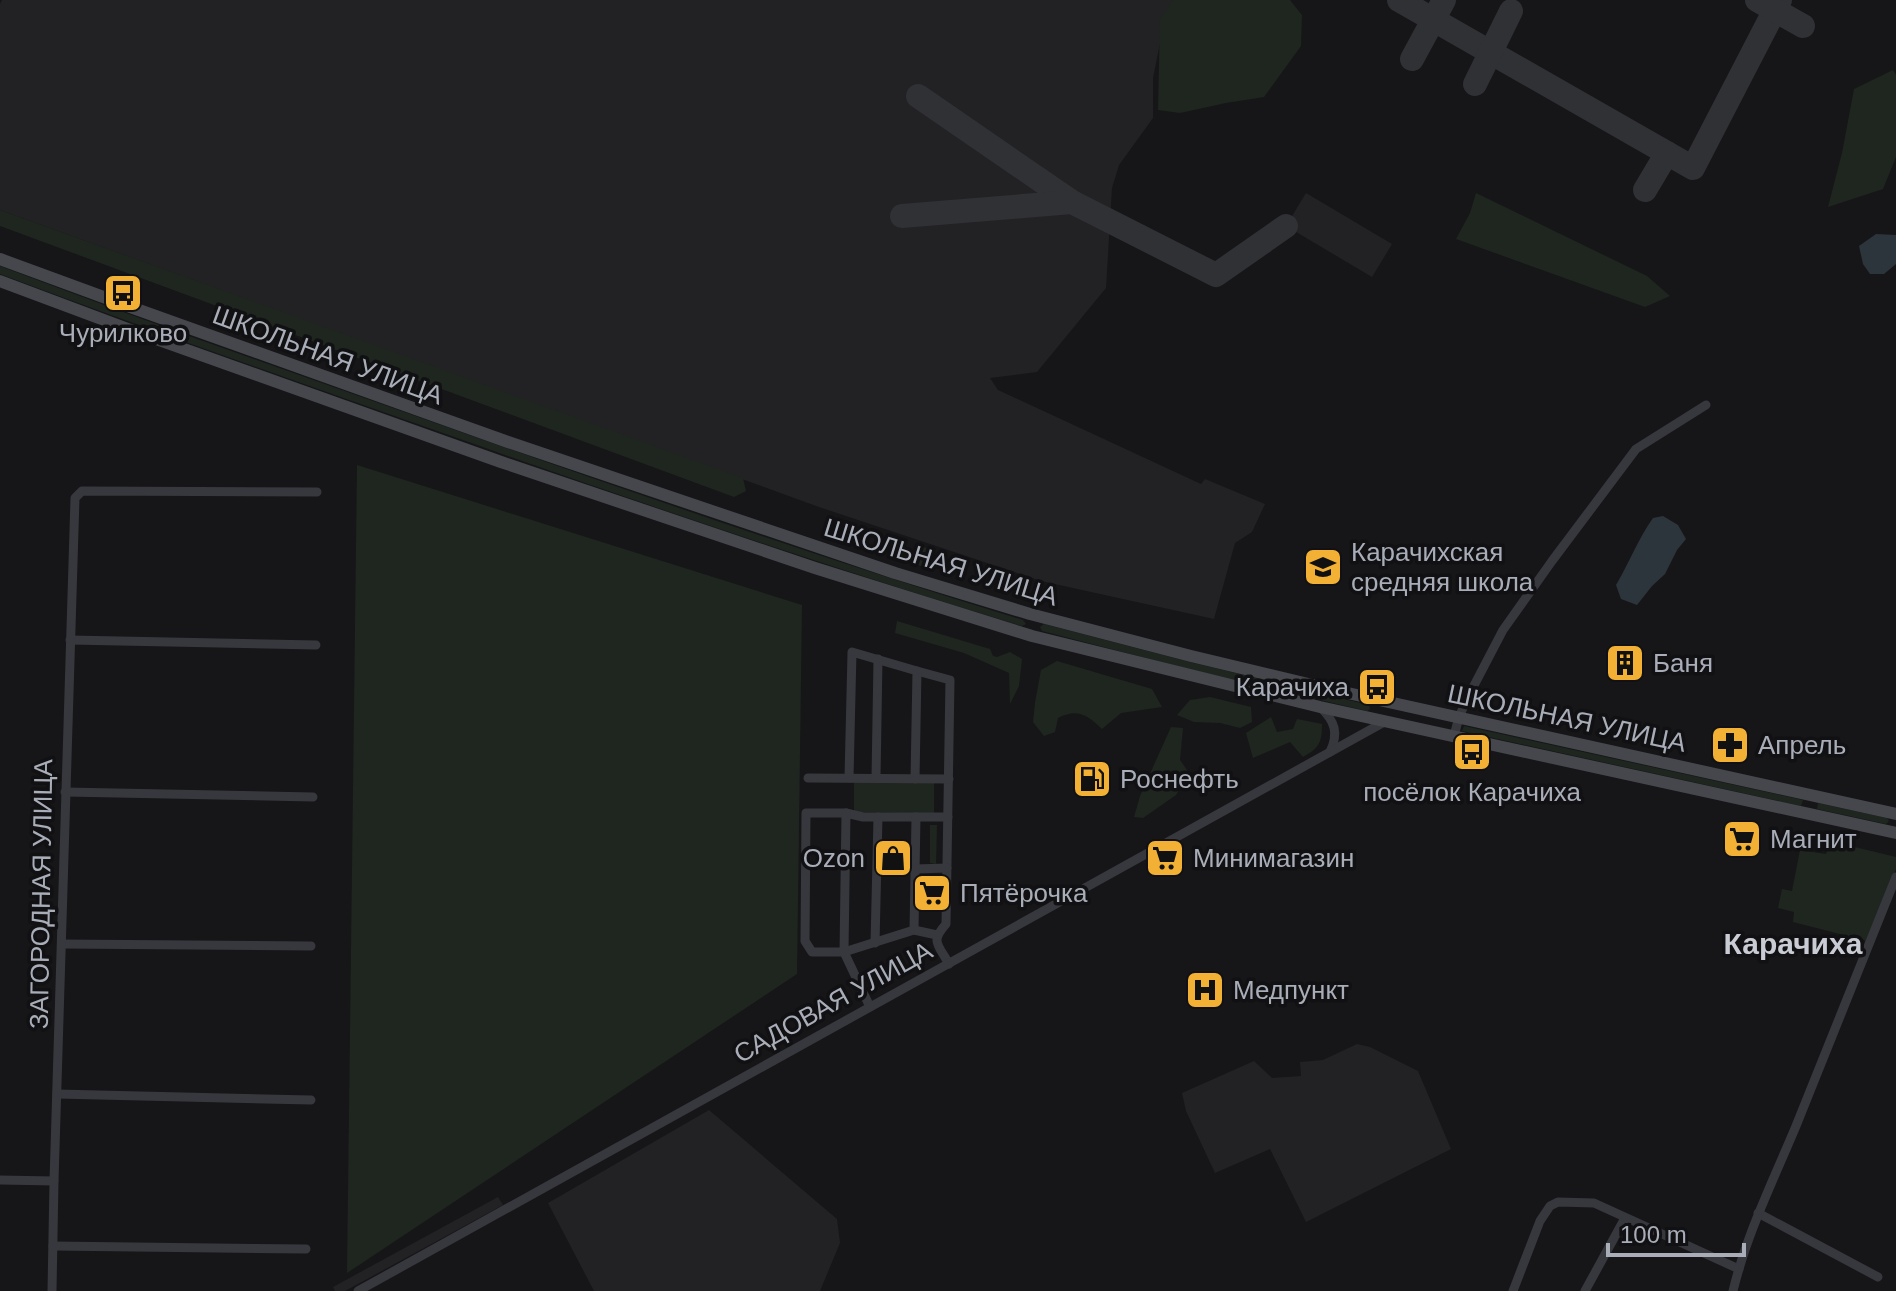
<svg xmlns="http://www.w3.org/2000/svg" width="1896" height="1291" viewBox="0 0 1896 1291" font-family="Arial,sans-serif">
  <rect width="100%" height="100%" fill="#161618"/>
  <g fill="#222225">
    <path d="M2 0H1182L1163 28 1153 78V118L1119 165 1112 188 1106 288 1037 372 990 378 998 390 1201 484 1205 479 1265 504 1252 532 1235 543 1214 619 1041 581 819 507 0 210V4Z"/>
    <path d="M1306 193 1392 244 1372 277 1286 226Z"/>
    <path d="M1357 1044 1370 1047 1418 1071 1451 1149 1306 1222 1270 1149 1215 1173 1186 1111 1182 1093 1254 1061 1272 1078 1301 1076 1300 1062 1323 1060Z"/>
    <path d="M709 1110 837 1219 840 1243 820 1291H594L548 1203Z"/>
    <path d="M498 1197 503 1205 345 1291H335L333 1287Z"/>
  </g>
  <g fill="#1e261f">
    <path d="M1173 0H1290L1302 15 1301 46 1264 97 1226 103 1180 113 1158 110 1160 20Z"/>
    <path d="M1893 70 1896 75V157L1883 189 1828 207 1842 153 1854 89Z"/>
    <path d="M1476 193 1647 276 1670 296 1645 307 1456 239 1470 213Z"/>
    <path d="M0 210 743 478 746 491 734 497 0 226Z"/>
    <path d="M0 266C142 320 284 370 427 420 625 490 823 559 1023 620L1026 624 1022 626C827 567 635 501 443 433 295 381 147 329 0 274Z"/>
    <path d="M357 465 802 605 797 974 347 1273Z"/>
    <path d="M918 547 928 548 935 562 933 571 918 565 912 553Z"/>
    <path d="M897 621 990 649 993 656 997 657 1010 652 1022 659 1019 686 1010 704 1009 673 964 653 895 633Z"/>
    <path d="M1044 624 1190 662 1369 705 1370 709 1367 711 1188 669 1042 631 1040 627Z"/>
    <path d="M1057 661 1152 689 1162 707 1121 713 1102 729C1087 715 1078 708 1058 718L1055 732 1044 736 1033 722 1035 703 1041 670Z"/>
    <path d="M1210 697 1251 707 1252 722 1240 728 1220 723 1194 722 1177 715 1190 700Z"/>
    <path d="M1271 717 1277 732 1293 729 1297 719 1322 724C1322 743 1319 748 1303 757L1290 742 1253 758 1246 733Z"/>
    <path d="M1464 726 1803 800 1801 806 1462 731Z"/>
    <path d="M1171 727 1183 728 1180 760 1189 773 1176 795 1143 818 1134 817 1140 796Z"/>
    <path d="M854 781 934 782V817L912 813 854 812Z"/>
    <path d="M1818 803 1887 818 1889 821 1886 824 1817 809Z"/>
    <path d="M930 825H937L936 864 930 863Z"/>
    <path d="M1830 841 1896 857V869L1867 941 1793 922 1794 912 1778 908 1782 889 1792 891 1800 850 1826 854Z"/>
  </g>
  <g fill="#2c353c">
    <path d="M1876 234 1896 235V264L1884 274H1870L1863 264 1859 246Z"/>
    <path d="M1663 516 1678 525 1686 539 1677 550 1665 574 1652 586 1637 605 1621 599 1616 585C1629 563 1638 539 1653 518Z"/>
  </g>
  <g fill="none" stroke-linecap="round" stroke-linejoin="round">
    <g stroke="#303135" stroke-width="24">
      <path d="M1399 0 1693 168 1780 0"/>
      <path d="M1757 0 1803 26"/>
      <path d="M1412 59 1444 0"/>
      <path d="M1475 84 1511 11"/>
      <path d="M918 96 1072 202 1216 275 1286 226"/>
      <path d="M1645 190 1667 153"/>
      <path d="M902 216 1072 202"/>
    </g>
    <g stroke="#37383d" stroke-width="9">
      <path d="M70 640 316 645"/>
      <path d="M917 671 950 680 946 924C930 942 938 944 949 964"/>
      <path d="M1320 707C1335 721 1339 733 1330 752"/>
      <path d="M1454 736 1459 717 1468 697 1503 630 1552 561 1636 449 1706 405"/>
      <path d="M808 778 949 779"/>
      <path d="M849 778 852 652 917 671 915 779"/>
      <path d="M876 778 878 659"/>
      <path d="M65 792 313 797"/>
      <path d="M806 813H846L863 817H916L914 930 844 952H812L805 941Z"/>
      <path d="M846 813 844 952 870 1007"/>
      <path d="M916 817H948"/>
      <path d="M915 869 947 868"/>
      <path d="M914 930 937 935"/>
      <path d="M875 943 878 817"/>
      <path d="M62 944 311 946"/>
      <path d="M57 1094 311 1100"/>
      <path d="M0 1180 54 1181"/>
      <path d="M1758 1213 1878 1277"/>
      <path d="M53 1246 306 1249"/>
      <path d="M52 1291 54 1181 75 498 82 491 317 492"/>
      <path d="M358 1291 1386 721"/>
      <path d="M1513 1291 1540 1221 1550 1206 1558 1202 1594 1203 1739 1269"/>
      <path d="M1585 1291 1625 1218"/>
      <path d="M1733 1291C1747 1233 1773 1181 1796 1126 1830 1043 1863 960 1896 877"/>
    </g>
    <g stroke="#45474d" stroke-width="12">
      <path d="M0 259 136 309 508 442 895 573 1030 614 1191 656 1325 688 1896 814"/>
      <path d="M0 281 128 329 501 462 815 568 1032 636 1320 707 1896 833"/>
    </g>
  </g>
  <defs>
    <g id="bus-square" transform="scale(2)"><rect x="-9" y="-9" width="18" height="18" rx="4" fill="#f2b134" stroke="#111113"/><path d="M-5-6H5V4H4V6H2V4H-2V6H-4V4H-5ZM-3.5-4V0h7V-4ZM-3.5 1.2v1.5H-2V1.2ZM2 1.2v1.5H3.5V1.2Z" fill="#111"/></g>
    <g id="school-square" transform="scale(2)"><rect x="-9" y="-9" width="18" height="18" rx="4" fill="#f2b134" stroke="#111113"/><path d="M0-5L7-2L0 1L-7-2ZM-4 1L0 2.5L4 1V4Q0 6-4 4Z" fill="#111"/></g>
    <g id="building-square" transform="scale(2)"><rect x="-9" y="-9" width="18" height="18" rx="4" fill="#f2b134" stroke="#111113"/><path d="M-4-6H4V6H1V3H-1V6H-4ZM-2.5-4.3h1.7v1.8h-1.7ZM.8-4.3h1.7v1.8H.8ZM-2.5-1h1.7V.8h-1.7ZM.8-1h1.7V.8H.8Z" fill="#111"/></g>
    <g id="pharmacy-square" transform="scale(2)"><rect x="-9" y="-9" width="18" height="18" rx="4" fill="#f2b134" stroke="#111113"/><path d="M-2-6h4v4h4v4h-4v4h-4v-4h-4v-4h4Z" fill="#111"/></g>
    <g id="fuel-square" transform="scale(2)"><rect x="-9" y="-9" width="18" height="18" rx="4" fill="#f2b134" stroke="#111113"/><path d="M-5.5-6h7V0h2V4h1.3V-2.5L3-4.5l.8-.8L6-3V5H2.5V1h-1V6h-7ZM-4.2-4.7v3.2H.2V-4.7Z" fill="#111"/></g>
    <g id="supermarket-square" transform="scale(2)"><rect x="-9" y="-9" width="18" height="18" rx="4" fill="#f2b134" stroke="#111113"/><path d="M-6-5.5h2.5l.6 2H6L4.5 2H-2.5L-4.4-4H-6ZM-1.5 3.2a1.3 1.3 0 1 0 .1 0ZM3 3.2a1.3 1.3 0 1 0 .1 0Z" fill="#111"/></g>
    <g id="shop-square" transform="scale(2)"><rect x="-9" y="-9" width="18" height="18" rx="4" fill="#f2b134" stroke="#111113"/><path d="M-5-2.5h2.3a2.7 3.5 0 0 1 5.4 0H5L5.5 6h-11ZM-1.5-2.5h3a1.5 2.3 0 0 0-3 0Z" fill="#111"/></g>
    <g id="hospital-square" transform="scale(2)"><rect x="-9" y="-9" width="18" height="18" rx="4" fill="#f2b134" stroke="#111113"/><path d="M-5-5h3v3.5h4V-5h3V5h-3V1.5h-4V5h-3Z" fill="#111"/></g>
  </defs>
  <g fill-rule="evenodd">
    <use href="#bus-square" x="123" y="293"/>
    <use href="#school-square" x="1323" y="567"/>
    <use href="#building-square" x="1625" y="663"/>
    <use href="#bus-square" x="1377" y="687"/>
    <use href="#pharmacy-square" x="1730" y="745"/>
    <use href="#bus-square" x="1472" y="752"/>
    <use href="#fuel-square" x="1092" y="779"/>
    <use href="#supermarket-square" x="1742" y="839"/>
    <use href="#shop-square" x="893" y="858"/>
    <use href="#supermarket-square" x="1165" y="858"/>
    <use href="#supermarket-square" x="932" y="893"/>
    <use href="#hospital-square" x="1205" y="990"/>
  </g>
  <g text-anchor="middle" stroke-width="7" stroke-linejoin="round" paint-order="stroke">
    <g font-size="26" fill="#a8adb8" stroke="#111113" text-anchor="start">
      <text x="123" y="342" text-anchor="middle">Чурилково</text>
      <text x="1351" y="561">Карачихская<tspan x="1351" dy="30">средняя школа</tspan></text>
      <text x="1653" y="672">Баня</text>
      <text x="1349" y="696" text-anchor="end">Карачиха</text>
      <text x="1758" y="754">Апрель</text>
      <text x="1120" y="788">Роснефть</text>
      <text x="1472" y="801" text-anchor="middle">посёлок Карачиха</text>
      <text x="1770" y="848">Магнит</text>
      <text x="865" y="867" text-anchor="end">Ozon</text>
      <text x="1193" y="867">Минимагазин</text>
      <text x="960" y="902">Пятёрочка</text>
      <text x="1233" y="999">Медпункт</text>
    </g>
    <g font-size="26" fill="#a8adb8" stroke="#111113">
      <text transform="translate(328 355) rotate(20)" y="9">ШКОЛЬНАЯ УЛИЦА</text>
      <text transform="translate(941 562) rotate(17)" y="9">ШКОЛЬНАЯ УЛИЦА</text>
      <text transform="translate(1567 718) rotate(12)" y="9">ШКОЛЬНАЯ УЛИЦА</text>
      <text transform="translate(41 894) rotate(-89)" y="9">ЗАГОРОДНАЯ УЛИЦА</text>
      <text transform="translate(833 1002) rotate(-29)" y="9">САДОВАЯ УЛИЦА</text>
    </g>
    <g font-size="30" font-weight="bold" fill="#c9ccd4" stroke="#111113">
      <text x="1793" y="954">Карачиха</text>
    </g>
  </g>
  <path d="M1608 1243v12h136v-12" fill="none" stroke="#a8adb8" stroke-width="4"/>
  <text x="1620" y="1243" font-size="24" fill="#a8adb8" stroke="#111113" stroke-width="6" paint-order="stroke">100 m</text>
</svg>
